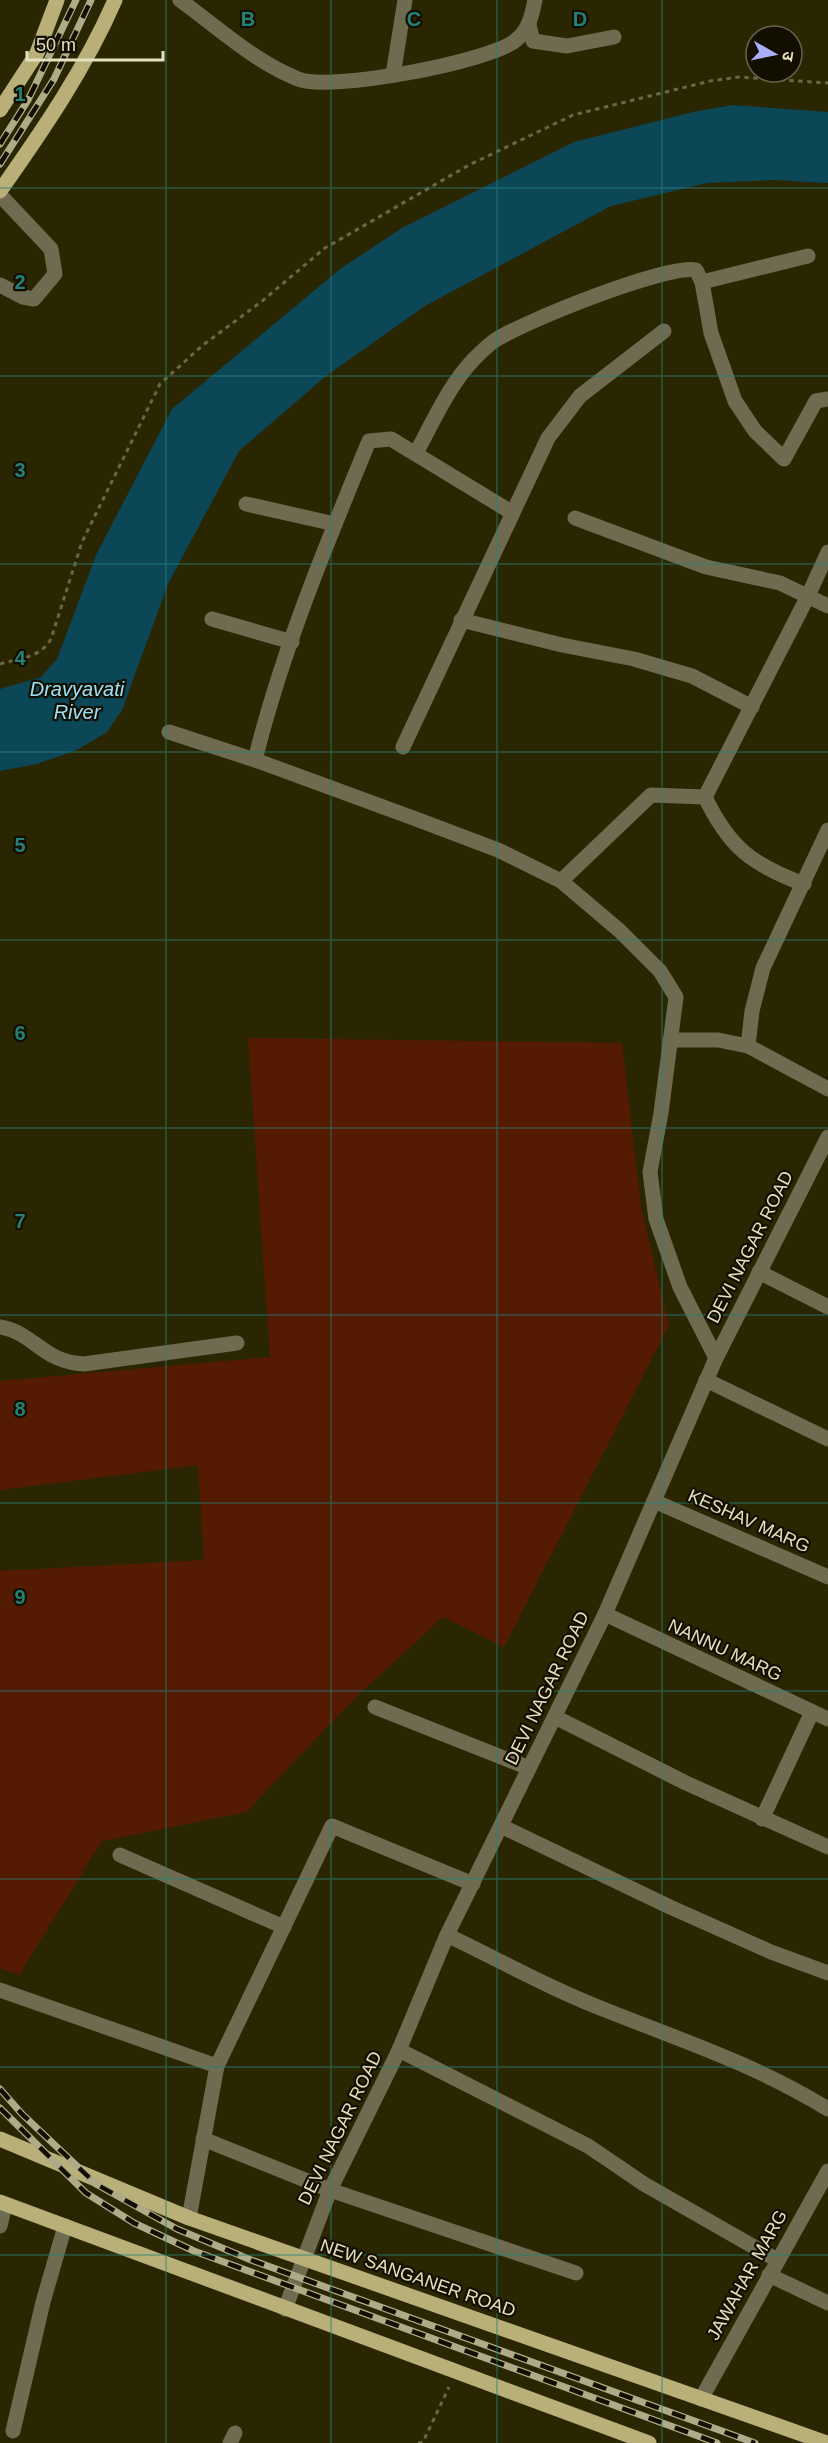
<svg xmlns="http://www.w3.org/2000/svg" width="828" height="2443" viewBox="0 0 828 2443" font-family="Arial,'Noto Sans Devanagari',sans-serif">
  <rect width="100%" height="100%" fill="#2b2602"/>
  <path fill="#551b02" d="M248 1038 622 1043 641 1208 669 1325 504 1647 443 1617 355 1698 246 1812 102 1841 19 1975 0 1968V1571L204 1560 198 1465 0 1490V1381L270 1357Z"/>
  <path fill="#0b4757" d="M732 105 828 112V183L774 180 707 183 611 206 425 306 326 376 239 451 168 584 122 710 107 732 77 750 37 764 0 771V689L41 677 57 659 96 555 172 409 340 269 402 228 574 142 693 112Z"/>
  <g fill="none" stroke-linecap="round" stroke-linejoin="round">
    <g stroke="#6b6643" stroke-width="3" stroke-dasharray="4.5 4.5" stroke-linecap="butt">
      <path d="M0 664C20 658 40 658 51 639L82 542 160 384 203 345 261 302 325 248 469 165 573 115 710 81 739 77 828 83"/>
      <path d="M418 2443 423 2442 449 2387"/>
    </g>
    <g stroke="#6e6b50" stroke-width="15">
      <path d="M180 0C217 27 255 62 298 79 329 92 490 62 516 40 529 30 532 15 535 0"/>
      <path d="M529 25 533 41 567 46 614 37"/>
      <path d="M393 75 405 0"/>
      <path d="M0 195 51 249 55 274 34 299 23 297 0 285"/>
      <path d="M702 282 808 256"/>
      <path d="M416 453C433 422 449 385 474 359 480 353 487 346 494 341 522 322 667 264 696 270L702 282 711 333 735 401 755 431 784 459 816 401 828 399"/>
      <path d="M246 504 335 524"/>
      <path d="M575 518 706 567 780 583 828 606"/>
      <path d="M212 619 292 642"/>
      <path d="M461 620 562 645 634 659 692 676 752 707"/>
      <path d="M169 732 255 760 416 819 498 850 561 881 620 931 660 971 676 997 661 1113 650 1172 656 1219 680 1287 716 1358"/>
      <path d="M403 747 548 438 580 396 664 331"/>
      <path d="M255 760C282 651 326 545 369 441L391 439 511 512"/>
      <path d="M705 797C729 847 752 865 804 884"/>
      <path d="M828 830 763 968 752 1011 748 1046 828 1089"/>
      <path d="M561 881 651 795 705 797 808 596 828 552"/>
      <path d="M670 1040H718L748 1046"/>
      <path d="M759 1272 828 1307"/>
      <path d="M0 1327C35 1333 42 1362 84 1364L237 1343"/>
      <path d="M706 1380 828 1439"/>
      <path d="M654 1501 828 1577"/>
      <path d="M605 1614 828 1719"/>
      <path d="M375 1707 529 1768"/>
      <path d="M555 1717 686 1783 828 1847"/>
      <path d="M762 1819 812 1712"/>
      <path d="M501 1826 670 1907 771 1952 828 1973"/>
      <path d="M120 1855 284 1927"/>
      <path d="M447 1935C501 1961 553 1990 608 2011 686 2042 756 2065 828 2109"/>
      <path d="M0 1990 217 2066"/>
      <path d="M399 2050 588 2146 644 2184 777 2260"/>
      <path d="M203 2139 330 2190 576 2273"/>
      <path d="M189 2218 217 2066 332 1826 473 1884"/>
      <path d="M0 2226 5 2205"/>
      <path d="M769 2275 828 2303"/>
      <path d="M285 2309 330 2190 399 2050 447 1935 605 1614 716 1358 828 1137"/>
      <path d="M701 2399 828 2171"/>
      <path d="M13 2431 43 2302 65 2226"/>
      <path d="M230 2443 235 2433"/>
    </g>
    <g stroke="#b8b078" stroke-width="15">
      <path d="M0 110 37 53 57 0"/>
      <path d="M0 191C43 130 85 69 115 0"/>
      <path d="M0 2139 189 2218 827 2443"/>
      <path d="M0 2202 649 2443"/>
    </g>
    <g stroke="#afaa88" stroke-width="7">
      <g id="rail">
        <path d="M0 144 28 100 76 0"/>
        <path d="M0 164 54 79 91 0"/>
        <path d="M0 2089 22 2114 96 2184 177 2229 251 2260 755 2443"/>
        <path d="M0 2108 86 2193 134 2223 194 2251 717 2443"/>
      </g>
    </g>
    <use href="#rail" stroke="#130f00" stroke-width="4.5" stroke-dasharray="14" stroke-linecap="butt"/>
  </g>
  <path fill="none" stroke="#248176" stroke-width="1.5" stroke-opacity="0.55" d="M166 0V2443M331 0V2443M497 0V2443M662 0V2443M0 188H828M0 376H828M0 564H828M0 752H828M0 940H828M0 1128H828M0 1315H828M0 1503H828M0 1691H828M0 1879H828M0 2067H828M0 2255H828"/>
  <g text-anchor="middle" stroke-width="4.5" stroke-linejoin="round" paint-order="stroke">
    <g font-size="18" fill="#e5e0bf" stroke="#130f00">
      <text transform="translate(750 1247) rotate(-63)" y="6">DEVI NAGAR ROAD</text>
      <text transform="translate(749 1521) rotate(24)" y="6">KESHAV MARG</text>
      <text transform="translate(725 1650) rotate(25)" y="6">NANNU MARG</text>
      <text transform="translate(547 1688) rotate(-64)" y="6">DEVI NAGAR ROAD</text>
      <text transform="translate(340 2128) rotate(-64)" y="6">DEVI NAGAR ROAD</text>
      <text transform="translate(747 2275) rotate(-61)" y="6">JAWAHAR MARG</text>
      <text transform="translate(418 2278) rotate(19)" y="6">NEW SANGANER ROAD</text>
    </g>
    <g font-size="20" font-style="italic" fill="#9ce0f7" stroke="#130f00">
      <text x="77" y="696">Dravyavati<tspan x="77" dy="23">River</tspan></text>
    </g>
  </g>
  <g font-size="20" text-anchor="middle" font-weight="bold" fill="#248176" stroke="#130f00" stroke-width="4.5" stroke-linejoin="round" paint-order="stroke">
    <text x="248" y="26">B</text>
    <text x="414" y="26">C</text>
    <text x="580" y="26">D</text>
    <text x="20" y="101">1</text>
    <text x="20" y="289">2</text>
    <text x="20" y="477">3</text>
    <text x="20" y="665">4</text>
    <text x="20" y="852">5</text>
    <text x="20" y="1040">6</text>
    <text x="20" y="1228">7</text>
    <text x="20" y="1416">8</text>
    <text x="20" y="1604">9</text>
  </g>
  <g transform="translate(774 54) rotate(99)"><circle r="28" fill="#130f00" stroke="#67634c" stroke-width="1.5"/>
  <path d="M0-4.5L10 22L0 15L-10 22Z" fill="#abaffb"/>
  <text y="-9" font-size="16" font-weight="bold" text-anchor="middle" fill="#e5e0bf">उ</text>
  </g>
  <path d="M27 51v9h136v-9" fill="none" stroke="#e5e0bf" stroke-width="3"/>
  <text x="36" y="51" font-size="18" fill="#e5e0bf" stroke="#130f00" stroke-width="4.5" paint-order="stroke">50 m</text>
</svg>
